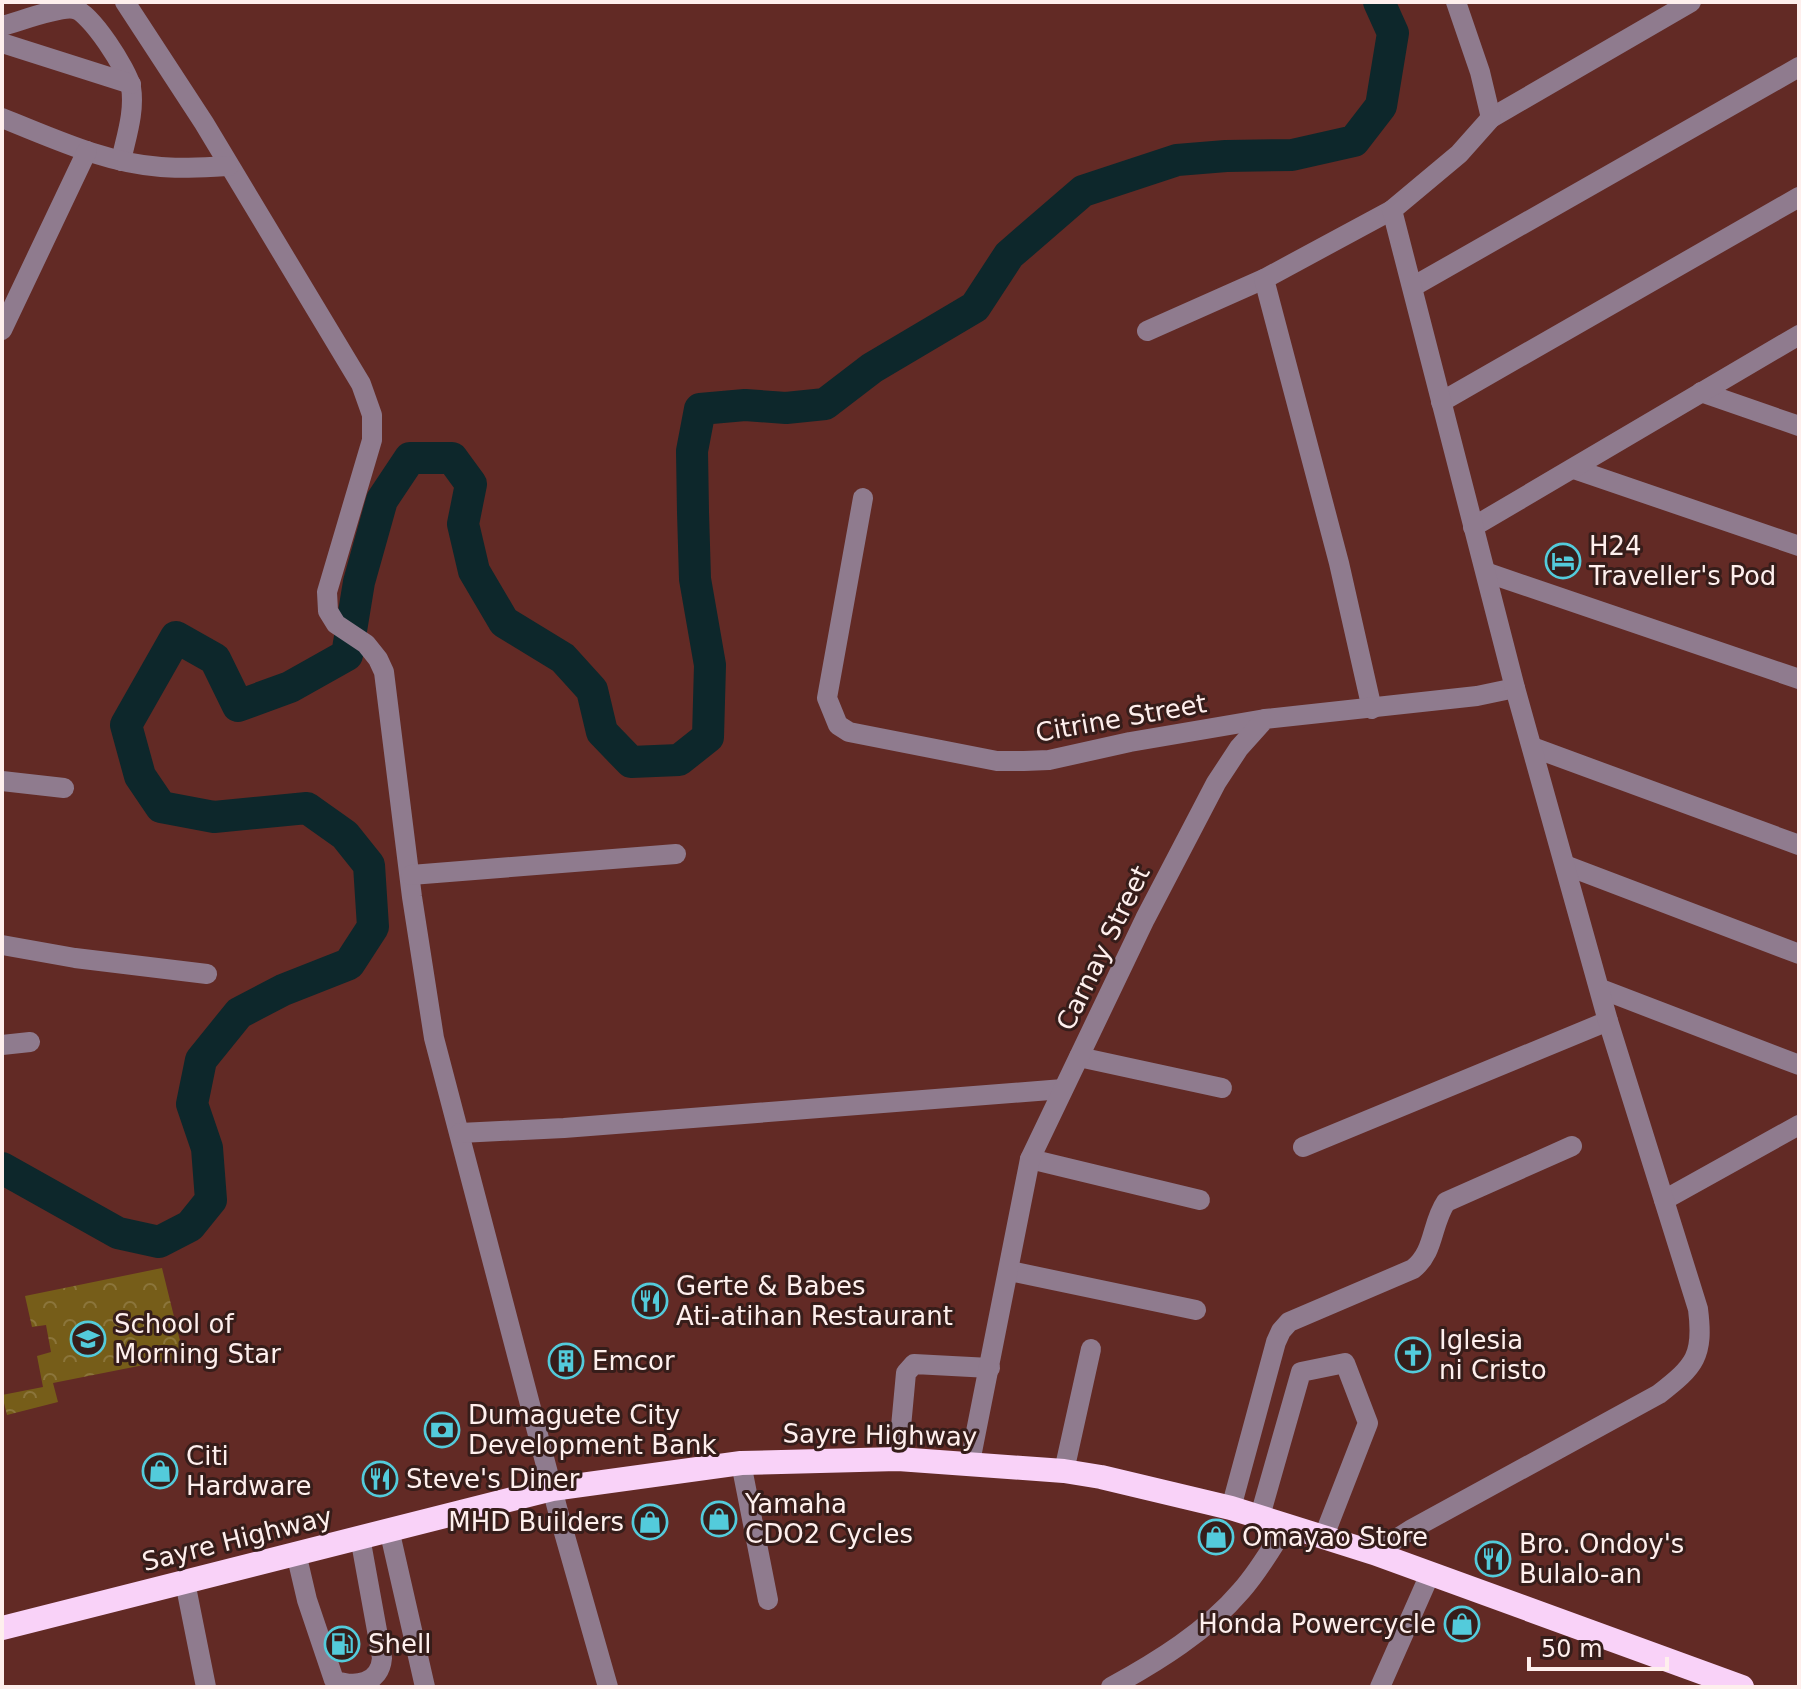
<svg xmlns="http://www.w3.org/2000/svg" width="1801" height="1689" viewBox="0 0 1801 1689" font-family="'DejaVu Sans',sans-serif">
  <defs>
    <pattern id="park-crowns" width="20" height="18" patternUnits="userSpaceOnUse" patternTransform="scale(2)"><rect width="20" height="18" fill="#765d19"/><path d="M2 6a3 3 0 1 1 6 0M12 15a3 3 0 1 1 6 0" fill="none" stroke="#8b753b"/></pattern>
  </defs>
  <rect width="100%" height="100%" fill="#622a25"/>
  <path fill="url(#park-crowns)" d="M162 1268 184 1357 53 1383 58 1402 7 1415 2 1395 43 1387 37 1356 51 1352 46 1325 32 1327 25 1296Z"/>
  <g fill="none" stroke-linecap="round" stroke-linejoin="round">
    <path stroke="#0d272b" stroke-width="32" d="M2 1168 118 1233 159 1242 190 1226 211 1200 207 1148 192 1104 201 1060 239 1013 283 990 349 964 373 927 369 865 345 835 307 808 214 817 161 807 140 776 126 725 176 637 215 659 238 706 290 687 347 655 359 582 382 500 410 458H452L471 484 463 524 474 571 504 622 563 658 592 690 602 732 631 762 679 760 708 737 710 665 695 579 693 512 692 451 700 409 745 405 786 408 825 404 872 368 975 307 1009 255 1083 191 1177 160 1226 156 1292 155 1354 141 1381 106 1393 33 1379 2"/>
    <g stroke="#8f7b8e" stroke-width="20">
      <path d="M125 2 204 123 361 384 372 415V440L327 592 328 611 336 624 366 644 378 659 384 672 412 897 434 1038 559 1515 608 1687"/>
      <path d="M2 26C18 22 60 6 74 9 90 11 128 71 131 87 135 112 126 137 121 161"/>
      <path d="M2 43 131 84"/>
      <path d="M2 118C53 138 105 163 161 167 183 169 206 167 229 166"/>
      <path d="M1491 118 1691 2"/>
      <path d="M1414 286 1799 67"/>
      <path d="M2 330 87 151"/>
      <path d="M1147 331 1264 279"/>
      <path d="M1701 392 1799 426"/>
      <path d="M1441 402 1799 197"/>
      <path d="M1574 469 1799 546"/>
      <path d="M863 498 827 698 838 725 849 732 997 761H1024L1049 760 1130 742 1265 719"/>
      <path d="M1473 527 1799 335"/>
      <path d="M1488 573 1799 679"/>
      <path d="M1372 709 1339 563 1264 279 1392 210"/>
      <path d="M1532 747 1799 845"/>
      <path d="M2 781 64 788"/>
      <path d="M1565 865 1799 954"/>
      <path d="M411 875 676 854"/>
      <path d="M2 945 75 958 207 974"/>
      <path d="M1601 989 1799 1065"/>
      <path d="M2 1045 30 1042"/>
      <path d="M1079 1057 1222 1088"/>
      <path d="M460 1133 564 1128 1063 1089"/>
      <path d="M1303 1147 1608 1021"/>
      <path d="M1030 1159 1200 1200"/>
      <path d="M1664 1200 1799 1125"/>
      <path d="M1010 1271 1196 1310"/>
      <path d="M898 1459 906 1373 914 1364 990 1368"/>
      <path d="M970 1462 1030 1159 1145 919 1216 783 1239 748 1265 719 1477 696 1515 688"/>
      <path d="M741 1463 768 1600"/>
      <path d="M1064 1471 1091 1349"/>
      <path d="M1231 1508 1276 1342 1281 1331 1289 1322 1413 1269C1435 1252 1431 1224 1446 1202L1572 1146"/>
      <path d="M1260 1516 1301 1372 1345 1363 1368 1423 1324 1536"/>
      <path d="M389 1529 425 1687"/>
      <path d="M296 1553 307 1600 334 1680C355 1688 380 1684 382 1658L360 1537"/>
      <path d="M1374 1553 1412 1529 1659 1394C1695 1366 1704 1356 1698 1309L1608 1021 1515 688 1392 210 1459 154 1491 118 1480 72 1456 2"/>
      <path d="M185 1582 206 1687"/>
      <path d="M1111 1687C1157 1662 1207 1631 1241 1591 1259 1571 1273 1546 1287 1524"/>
      <path d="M1380 1687 1430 1574"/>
    </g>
    <path stroke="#f9d2f8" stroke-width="24" d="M2 1628 552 1489 741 1463 898 1459 1064 1471 1101 1477 1231 1508 1374 1553 1742 1687"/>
  </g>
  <defs>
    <g id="hotel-ring" transform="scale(1.8)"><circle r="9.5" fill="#361d1a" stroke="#53cbdb" stroke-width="1.5"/><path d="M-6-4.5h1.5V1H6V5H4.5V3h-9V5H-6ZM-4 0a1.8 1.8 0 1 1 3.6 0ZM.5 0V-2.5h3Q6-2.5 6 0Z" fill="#53cbdb"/></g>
    <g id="restaurant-ring" transform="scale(1.8)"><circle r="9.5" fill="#361d1a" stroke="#53cbdb" stroke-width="1.5"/><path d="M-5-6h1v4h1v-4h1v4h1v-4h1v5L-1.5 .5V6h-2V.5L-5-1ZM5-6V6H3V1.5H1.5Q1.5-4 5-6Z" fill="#53cbdb"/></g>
    <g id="school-ring" transform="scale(1.8)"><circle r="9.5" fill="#361d1a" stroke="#53cbdb" stroke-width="1.5"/><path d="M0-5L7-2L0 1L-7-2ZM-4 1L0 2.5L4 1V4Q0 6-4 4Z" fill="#53cbdb"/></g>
    <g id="church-ring" transform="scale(1.8)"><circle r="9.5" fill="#361d1a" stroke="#53cbdb" stroke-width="1.5"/><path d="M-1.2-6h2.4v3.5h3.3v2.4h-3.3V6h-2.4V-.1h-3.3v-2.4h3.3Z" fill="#53cbdb"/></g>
    <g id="building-ring" transform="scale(1.8)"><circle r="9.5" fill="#361d1a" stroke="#53cbdb" stroke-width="1.5"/><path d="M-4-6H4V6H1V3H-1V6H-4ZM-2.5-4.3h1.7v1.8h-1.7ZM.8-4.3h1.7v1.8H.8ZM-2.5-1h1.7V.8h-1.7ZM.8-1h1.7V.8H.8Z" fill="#53cbdb"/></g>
    <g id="bank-ring" transform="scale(1.8)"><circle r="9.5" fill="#361d1a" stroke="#53cbdb" stroke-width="1.5"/><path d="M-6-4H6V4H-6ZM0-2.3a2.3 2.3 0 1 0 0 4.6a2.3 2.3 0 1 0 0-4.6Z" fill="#53cbdb"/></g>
    <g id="shop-ring" transform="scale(1.8)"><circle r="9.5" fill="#361d1a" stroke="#53cbdb" stroke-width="1.5"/><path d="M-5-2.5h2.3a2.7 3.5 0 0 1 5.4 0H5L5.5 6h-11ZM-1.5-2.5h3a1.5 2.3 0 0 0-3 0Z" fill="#53cbdb"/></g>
    <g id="fuel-ring" transform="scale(1.8)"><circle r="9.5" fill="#361d1a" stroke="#53cbdb" stroke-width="1.5"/><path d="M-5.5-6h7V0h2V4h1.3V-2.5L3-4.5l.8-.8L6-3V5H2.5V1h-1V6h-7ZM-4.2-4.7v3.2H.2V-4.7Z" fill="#53cbdb"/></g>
  </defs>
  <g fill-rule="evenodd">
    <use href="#hotel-ring" x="1563" y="561"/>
    <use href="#restaurant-ring" x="650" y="1301"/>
    <use href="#school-ring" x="88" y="1339"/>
    <use href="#church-ring" x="1413" y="1355"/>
    <use href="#building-ring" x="566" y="1361"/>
    <use href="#bank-ring" x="442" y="1430"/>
    <use href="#shop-ring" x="160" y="1471"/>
    <use href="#restaurant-ring" x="380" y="1479"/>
    <use href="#shop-ring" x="719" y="1519"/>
    <use href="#shop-ring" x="650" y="1522"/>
    <use href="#shop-ring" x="1216" y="1537"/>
    <use href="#restaurant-ring" x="1493" y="1559"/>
    <use href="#shop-ring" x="1462" y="1624"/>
    <use href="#fuel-ring" x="342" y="1644"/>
  </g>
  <g text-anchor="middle" stroke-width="6" stroke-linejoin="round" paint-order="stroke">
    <g font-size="26" fill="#feefed" stroke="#361d1a" text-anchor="start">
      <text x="1589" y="555">H24<tspan x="1589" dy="30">Traveller's Pod</tspan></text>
      <text x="676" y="1295">Gerte &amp; Babes<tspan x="676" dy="30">Ati-atihan Restaurant</tspan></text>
      <text x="114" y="1333">School of<tspan x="114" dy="30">Morning Star</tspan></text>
      <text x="1439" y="1349">Iglesia<tspan x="1439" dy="30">ni Cristo</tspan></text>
      <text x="592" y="1370">Emcor</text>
      <text x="468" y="1424">Dumaguete City<tspan x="468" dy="30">Development Bank</tspan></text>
      <text x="186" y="1465">Citi<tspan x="186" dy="30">Hardware</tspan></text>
      <text x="406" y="1488">Steve's Diner</text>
      <text x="745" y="1513">Yamaha<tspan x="745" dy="30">CDO2 Cycles</tspan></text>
      <text x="624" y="1531" text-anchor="end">MHD Builders</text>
      <text x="1242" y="1546">Omayao Store</text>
      <text x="1519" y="1553">Bro. Ondoy's<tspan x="1519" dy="30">Bulalo-an</tspan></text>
      <text x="1436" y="1633" text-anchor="end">Honda Powercycle</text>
      <text x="368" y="1653">Shell</text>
    </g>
    <g font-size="26" fill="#feefed" stroke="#361d1a">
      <text transform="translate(1121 718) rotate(-10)" y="9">Citrine Street</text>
      <text transform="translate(1103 948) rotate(-64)" y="9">Carnay Street</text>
      <text transform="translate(880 1435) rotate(1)" y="9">Sayre Highway</text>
      <text transform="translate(237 1539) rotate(-14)" y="9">Sayre Highway</text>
    </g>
  </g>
  <rect width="1801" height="1689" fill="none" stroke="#feefed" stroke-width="8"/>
  <path d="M1529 1657v12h138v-12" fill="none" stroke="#feefed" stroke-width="4"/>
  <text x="1541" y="1657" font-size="24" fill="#feefed" stroke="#361d1a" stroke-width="6" paint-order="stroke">50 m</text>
</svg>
